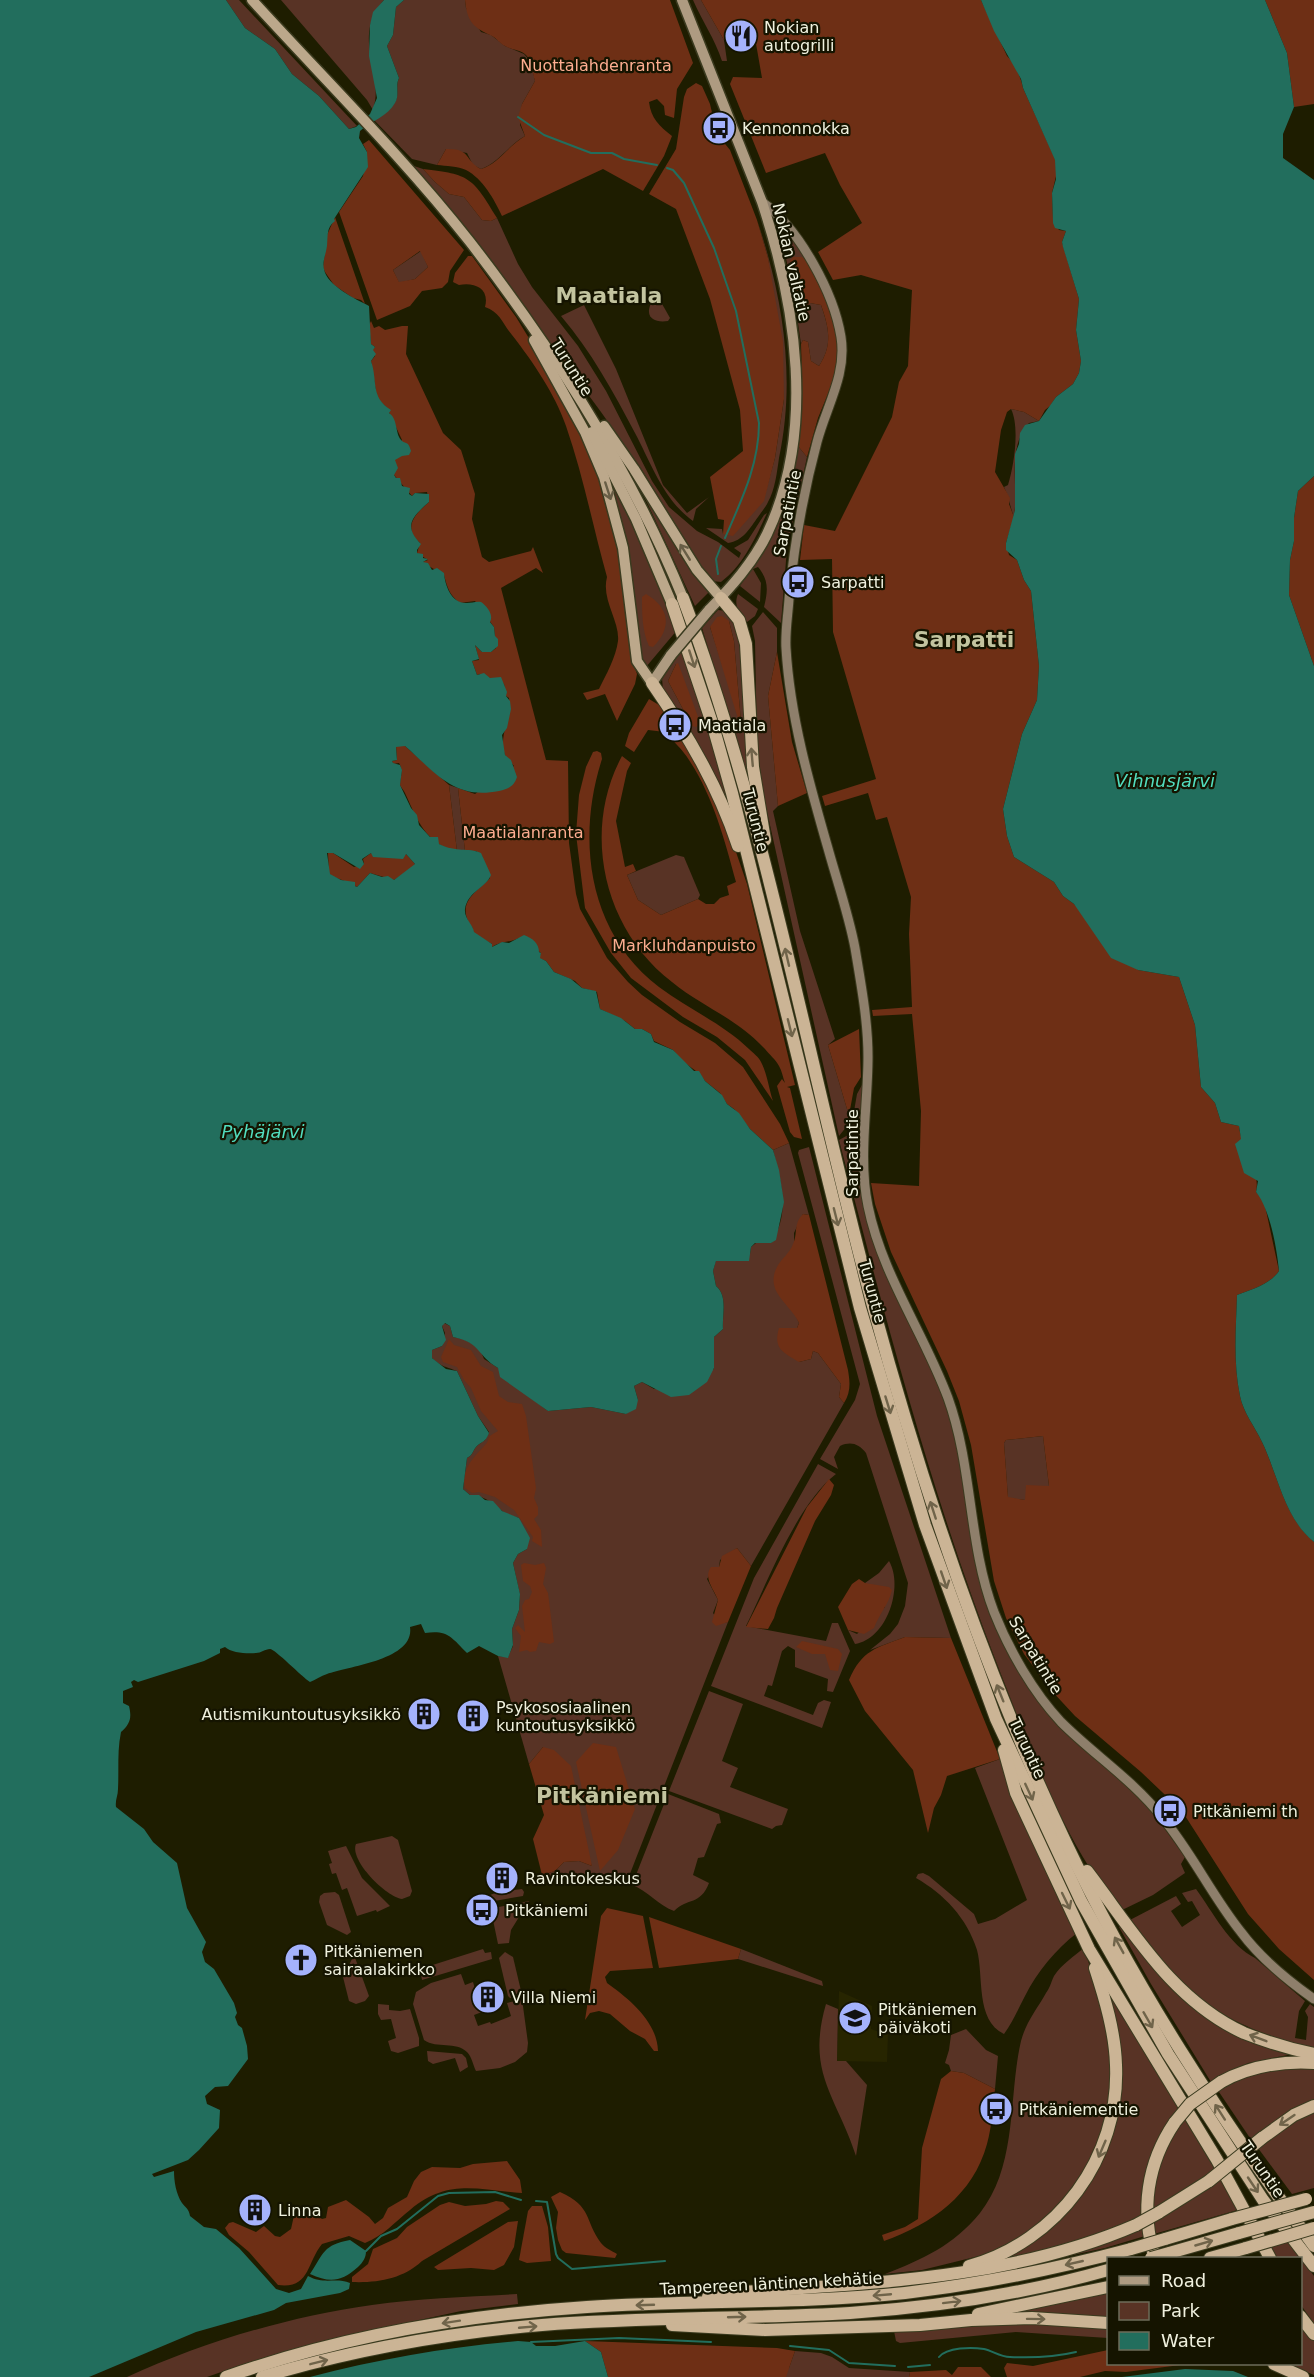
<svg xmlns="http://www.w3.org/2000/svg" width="1314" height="2377" viewBox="0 0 1314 2377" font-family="'DejaVu Sans',sans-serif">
  <rect width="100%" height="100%" fill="#1e1d00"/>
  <path fill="#272500" d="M839 1991 872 2006 871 2029 888 2035 887 2062 837 2061Z"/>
  <g fill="#583325" fill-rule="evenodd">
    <path d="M226 0H239L357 126 349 129 319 96 292 74 275 49 245 28Z"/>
    <path d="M281 0H384C350 38 386 73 373 110L367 100Z"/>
    <path d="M404 0H465L466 8 481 32 491 35 505 46 524 54 531 62 535 81 522 104 520 125 525 136C509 145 498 163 481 169L473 165 467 153 446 149 437 165 412 159 373 119C382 118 395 106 397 97 398 90 396 85 399 78L387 46 393 35 396 7Z"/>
    <path d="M693 0H701L724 40 727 61H722C715 39 702 21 693 0Z"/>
    <path d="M411 165 423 169 435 182 449 194 464 197 482 220 491 221 497 218 518 264 532 287 578 346 606 391 652 481 669 507 697 531 718 542 739 558 741 553 734 548 748 540 764 515 767 513C756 537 743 566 721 582L712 581 708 577 642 470 601 412 468 231Z"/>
    <path d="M757 220C783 297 796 378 779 458 777 472 775 490 768 502 766 507 761 512 758 517 750 528 743 541 728 543L706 528 722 529 723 534 763 501 775 458 784 399 768 258Z"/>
    <path d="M788 234 811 266 810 303 821 305C829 328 833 345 819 366L811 361 808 342 803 340 801 344 795 302 782 239Z"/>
    <path d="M421 251 428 267 415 279 399 283 393 270Z"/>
    <path d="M657 295 670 318 668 321C646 324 644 309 657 295Z"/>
    <path d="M584 305 616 369 663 485 687 513 709 497 696 509 693 521C663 499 652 465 635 433 614 393 591 351 561 316Z"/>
    <path d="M1011 409 1024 412 1039 421 1029 423C1006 449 1019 486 1014 517 1010 507 1009 497 1004 487L1008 485C1014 466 1020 427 1011 409Z"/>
    <path d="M798 446 807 457 787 548 781 623 764 607C768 591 769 580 758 567L753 569 761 583 760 602 740 586 755 563 790 482Z"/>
    <path d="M605 468 638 531 678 629 646 667 643 665 636 636 626 540Z"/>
    <path d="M632 470 710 591 695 606Z"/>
    <path d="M738 594 758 609 755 616 747 622C740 613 733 606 738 594Z"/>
    <path d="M718 610 726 611 736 627 739 638 755 803 702 628ZM729 621 734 641 741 722 710 627Z"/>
    <path d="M763 612 777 628V652L768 696 778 806 773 811 800 931 835 1039 828 1045 847 1109 850 1110 847 1126 839 1136 764 798 757 746 755 641 752 626Z"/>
    <path d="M684 646 728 802 690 729 663 690 662 678ZM676 664 692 726 668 681Z"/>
    <path d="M449 785 458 788 465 851H457Z"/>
    <path d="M676 855 684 857 700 895 698 899 661 915 638 900 627 875Z"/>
    <path d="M863 1083 859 1172 864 1205 953 1422 984 1593 1052 1716 1149 1807 1185 1857 1181 1864 1185 1873 1153 1895 1120 1911C1110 1896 1098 1882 1089 1867 1050 1804 1024 1733 997 1664 931 1494 885 1317 839 1140L850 1134 857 1094Z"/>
    <path d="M789 1143 809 1215 803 1214 794 1233 796 1316 799 1323 797 1328H792L799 1362 811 1359 813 1351 818 1353 841 1384 839 1397 844 1403 751 1566 737 1548 720 1560 719 1567 714 1568 707 1579 718 1600 713 1613 720 1623 728 1622 626 1884 618 1882 563 1884 543 1878 542 1875 555 1871 564 1862 579 1861 592 1866 543 1747 529 1764 498 1656 508 1657 513 1646 512 1629 519 1610 520 1595 513 1563 518 1554 527 1549 519 1518C513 1516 505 1514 501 1510 491 1502 483 1495 470 1495L463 1489 467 1458C473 1455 472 1452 476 1447 483 1440 485 1443 489 1432L478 1416 457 1371C445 1366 443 1368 432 1358V1350L442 1346 445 1333 442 1326 444 1323 450 1326 453 1337 463 1339 479 1347 484 1359 498 1368 526 1394 548 1411 591 1407 626 1414 638 1400 634 1386 642 1382 654 1389 714 1369V1337L723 1329C722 1314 728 1296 716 1286L713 1271 716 1260H738L750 1254 751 1247 756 1243H771C791 1212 781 1183 773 1150Z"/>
    <path d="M809 1147 877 1416 951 1638 905 1637 870 1650 890 1634 898 1624 905 1606 908 1583 866 1453C859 1444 851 1441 840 1446L834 1457 838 1469 820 1459 855 1400 860 1384 798 1153 799 1150Z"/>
    <path d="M1043 1436 1049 1486 1025 1500 1008 1498 1004 1443 1006 1440Z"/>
    <path d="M818 1464 836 1474C797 1504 768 1581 746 1626L826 1641 832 1623H838L850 1651 833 1692 827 1691 828 1679 795 1667V1650L788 1646 782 1651 772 1686 768 1685 764 1696 813 1715 818 1703 824 1700 831 1702 822 1728 711 1686 754 1578Z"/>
    <path d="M889 1561C904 1587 887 1639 855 1644L848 1630 857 1634 885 1607 865 1583 879 1573Z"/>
    <path d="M709 1691 743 1704 722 1761 738 1768 730 1787 788 1809 782 1825 776 1826 772 1829 669 1791Z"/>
    <path d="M1000 1759 1041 1862 1077 1933C1056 1949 1037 1972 1025 1996 1018 2009 1013 2022 1004 2034 975 2020 984 1976 977 1950 967 1918 944 1894 916 1878L918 1874 923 1873 929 1876 974 1914 978 1924 995 1919 1027 1900 975 1768Z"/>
    <path d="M668 1794 719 1814 721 1823 717 1824 704 1857 698 1858 693 1875 709 1883C700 1906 688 1897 674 1911 658 1905 648 1891 632 1885Z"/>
    <path d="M392 1836 398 1840 412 1891 410 1896 402 1899C386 1897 349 1860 356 1844Z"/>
    <path d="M346 1846 362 1878 390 1906 377 1912 376 1910 357 1916 347 1888 342 1890 336 1873 332 1874 329 1864 332 1863 328 1851Z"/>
    <path d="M522 1889 524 1892 523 1896 477 1904 474 1901 498 1892Z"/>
    <path d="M1196 1889C1213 1912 1229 1945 1255 1958L1305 2001 1299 2011 1295 2038 1306 2040 1308 2017 1305 2011 1310 2004 1314 2007V2049C1261 2035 1211 2016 1173 1974 1157 1957 1143 1938 1128 1921L1176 1896 1181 1904 1171 1911 1182 1927 1200 1915 1192 1901 1188 1902 1182 1893Z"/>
    <path d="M335 1892 339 1895 351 1932 347 1935 327 1925 319 1902 320 1896 324 1893Z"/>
    <path d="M529 1901 511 1930 509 1943 498 1944 493 1920 489 1921V1909Z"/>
    <path d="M1123 1924 1194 2004 1293 2054 1248 2063 1211 2082 1151 1984 1119 1927Z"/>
    <path d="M1084 1948 1107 2021 1114 2082 1098 2148 1066 2202 1020 2240 987 2254 922 2270 885 2274C923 2259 953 2246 980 2213 1018 2165 1008 2097 1021 2041 1026 2022 1037 2009 1046 1993 1050 1988 1051 1982 1054 1976 1061 1965 1074 1956 1084 1948Z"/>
    <path d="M483 1949 485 1953 491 1952 492 1959 422 1980 420 1969Z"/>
    <path d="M741 1949 822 1981 823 1986 738 1959Z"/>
    <path d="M505 1952 513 1957 522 1995 510 1998 508 1996 499 1958Z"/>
    <path d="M354 1955 369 1996 365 2001 356 2004 349 2001 343 1977Z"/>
    <path d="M1100 1971 1182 2108 1167 2127 1143 2216 1113 2230 1029 2257 998 2259C1014 2249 1034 2241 1049 2229 1100 2186 1129 2117 1120 2050 1117 2024 1107 1997 1100 1971Z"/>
    <path d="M461 1974 465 1985 473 1982 482 2012 474 2015 478 2026 490 2022 491 2024 511 2016 507 2003 522 1999 528 2043 527 2052 515 2062 500 2068 476 2071C473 2065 472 2057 467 2052 456 2041 437 2049 424 2040L413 2004 416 1992 431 1983Z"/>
    <path d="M378 2004 389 2005V2010L400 2011 410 2009 419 2038V2046L398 2053 391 2051 388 2041 396 2038 391 2019 381 2020 378 2014Z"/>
    <path d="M826 2004 838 2009 837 2061H846L867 2085 856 2156C836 2095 806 2073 826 2004Z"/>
    <path d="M966 2029 986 2050 998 2056 995 2089 964 2073 951 2071 949 2065 945 2063 949 2050 951 2035Z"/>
    <path d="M427 2051 462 2054 466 2058 468 2067 460 2072 455 2058 433 2064 428 2061Z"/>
    <path d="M1278 2067H1314V2102L1252 2141 1217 2089 1236 2079Z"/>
    <path d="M1314 2110V2188L1292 2194 1258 2148 1281 2129Z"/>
    <path d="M1187 2116 1219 2168 1151 2211C1152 2176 1165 2144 1187 2116Z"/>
    <path d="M1223 2175 1241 2209 1154 2234 1153 2220Z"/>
    <path d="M1144 2226 1145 2236 1105 2248 1050 2260Z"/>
    <path d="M1288 2240 1314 2276V2324L1301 2305 1300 2258H1275L1269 2246Z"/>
    <path d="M1108 2290V2320L994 2315Z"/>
    <path d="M517 2294 518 2304 461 2311 327 2340 244 2364 207 2377H127C204 2342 287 2317 372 2305 420 2298 469 2297 517 2294Z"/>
    <path d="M1301 2322 1314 2340V2375L1287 2364H1300Z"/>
    <path d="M1051 2323 1108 2327V2338L1016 2332 900 2343 896 2341 894 2331 992 2324Z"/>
    <path d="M795 2351 821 2353 832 2357 849 2368 910 2372 909 2377H682L789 2368Z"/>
  </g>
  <g fill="#6e2f15" fill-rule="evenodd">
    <path d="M465 0H670L693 63 677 89 674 118 665 115 664 106 657 99 649 102C651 118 659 126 672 136L664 156 643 191 603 169 502 216C494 199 483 179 466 170 458 166 446 166 437 165L446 149C471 148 464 160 481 169 498 164 509 145 525 136L518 117 522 104 535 81C532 72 533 62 526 55 521 50 511 50 505 46 499 43 496 37 490 35 472 27 467 20 465 0Z"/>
    <path d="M701 0H981L1007 56C1015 63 1021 78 1023 88L1056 161 1057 172 1052 193 1053 219 1059 230 1066 231 1062 242 1079 299 1076 330 1081 361 1079 373 1073 384 1056 397 1050 406 1045 410 1039 421 1024 412 1011 409 1007 412 1001 430 995 472 1010 498 1009 504 1014 517 1006 543 1009 555 1017 560 1024 580 1031 591 1039 666 1037 700 1022 734 1003 809 1007 836 1014 857 1054 882 1063 896 1074 904 1138 970 1179 977 1195 1025 1201 1087 1215 1103 1221 1122 1239 1126C1241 1149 1261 1169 1256 1192L1264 1201 1279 1271C1269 1285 1253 1289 1237 1295 1236 1328 1233 1363 1240 1396 1243 1412 1255 1427 1262 1442 1278 1475 1284 1517 1314 1542V1980L1279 1949 1248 1914 1182 1811 1141 1772 1075 1716 1050 1689 1024 1654 1006 1618 994 1581 971 1445 959 1401 947 1371 891 1252 875 1204 871 1183 919 1186 921 1111 912 1014 873 1016 872 1010 912 1007 909 934 911 897 887 817 876 820 868 793 825 806 822 796 876 779 833 632 832 559 800 560 804 525 835 531 892 417 899 382 908 366 912 290 861 275 833 280 818 252 862 223 840 185 825 153 766 173 730 84 733 77 762 78 755 38 724 40ZM1043 1436 1049 1486 1026 1485 1025 1500 1008 1497 1004 1443 1006 1440Z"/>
    <path d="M1265 0H1314V104L1294 107 1287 53Z"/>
    <path d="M696 83 702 86 710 104 717 134 730 150 757 220 768 258 783 342 784 399 775 458 764 501 733 536 723 534 724 520 718 519 710 477 743 451 740 410 710 299 676 209 649 194 676 149 684 97 687 89Z"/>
    <path d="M369 140 464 250 450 271 448 282 442 288 422 291 410 306 377 320 339 212 363 176 367 152 363 144ZM420 251 428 267 415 279 399 282 393 270Z"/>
    <path d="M423 169C470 174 473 178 497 218L491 221 482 220 464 197 449 194 435 182Z"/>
    <path d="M335 217 365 304 361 300 353 298 334 285 325 272 323 267 327 235Z"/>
    <path d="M468 256H472L516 317 549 371 591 450 617 531 631 657 637 674 635 684 617 721 605 694 587 700 583 693 599 689C606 675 616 657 618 641 620 621 601 600 607 577 593 527 583 475 566 426 555 394 533 362 512 335 502 323 500 312 485 307 490 288 474 282 459 285L453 282 455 273Z"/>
    <path d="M793 257H802L812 266 823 288 838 338V357L834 379 818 418 807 457 798 446 802 379 801 344 803 340 808 342 811 361 819 366C833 345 829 328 821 305L810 303 803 309 798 304 790 261Z"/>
    <path d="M371 321 374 328 379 326 385 330 402 326H408L406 354 443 433 461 450 475 494 472 519 482 557 489 562 531 551 533 547 543 573 536 568 501 588 546 760 568 761 569 843 576 894 580 909 607 958 628 982 642 995 680 1022 715 1043 743 1067 780 1124 789 1143 773 1150 750 1129 734 1109 727 1104 720 1093 705 1081 700 1074 681 1060 673 1050 654 1041 651 1034 642 1029H635L625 1021 600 1009 597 992 582 988 575 981 554 972 546 961 539 958 541 953 519 938C509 943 499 941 491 948L492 944 473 933C474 926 470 927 468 921 459 900 478 891 490 878L482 856 476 851H465L458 788 475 794 514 766C511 762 507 760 505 755 498 739 511 719 509 698L506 696 504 684 480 674 477 675 472 661 479 660 475 645 482 652H491L496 648 494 627 475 601 460 603C450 596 447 587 444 575L422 562 428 560 417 553 420 543C402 528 415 514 429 502L427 492 415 493 412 496 394 475V462L402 440 387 408 377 398 371 361 375 356 372 350 375 347 371 344 369 325Z"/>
    <path d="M1314 476V666L1289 595 1290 560 1294 541V518L1298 491Z"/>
    <path d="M646 594C670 608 672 628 653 647L649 646C642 631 642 613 642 597Z"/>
    <path d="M722 616 729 621 734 641 741 722H739L710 627 717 617Z"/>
    <path d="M777 652 792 742 807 793 778 806 768 696Z"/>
    <path d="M678 663 700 722 696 727 692 726 668 681 676 664Z"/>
    <path d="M649 699 659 705 715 791 747 884 795 1085 787 1087 790 1088 802 1139 794 1137 790 1132 777 1086 782 1079 785 1083C783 1078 782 1071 779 1066 776 1060 769 1054 765 1049 735 1017 704 1008 672 982 604 930 581 832 622 756L631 763 627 771 616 821 625 867 633 864 636 871 627 875 638 900 661 915 698 899 706 904H714L720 898 729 895 727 886 736 882C725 841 713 796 689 760 683 750 673 741 665 732L648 730 634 752 625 746 629 733Z"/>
    <path d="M400 745 405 746 449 785 457 851C426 845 417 819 405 793 405 792 400 786 400 785 400 777 404 772 399 763L393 764 392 761 397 760 396 746Z"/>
    <path d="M597 751 601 753 602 759C576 839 588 933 659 987 688 1009 722 1023 749 1049 753 1053 759 1057 761 1062 767 1073 769 1089 773 1101L745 1060 717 1037 683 1017 631 978 611 953 585 908 576 834 579 795 586 767 593 752Z"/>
    <path d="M328 853H333L354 867 364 864 363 859 371 853 379 857 406 854 415 864 414 867 394 880 370 873 357 887C348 880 339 881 329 874Z"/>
    <path d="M859 1029 861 1077 854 1088 850 1110 847 1109 828 1045Z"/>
    <path d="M803 1214 809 1215 848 1370C850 1382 851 1392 844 1403L839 1397 841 1384 818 1353 813 1351 811 1359 799 1362C783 1352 773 1349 779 1328H797L799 1323C791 1304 764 1292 777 1267 781 1259 790 1253 793 1244 798 1234 793 1224 803 1214Z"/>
    <path d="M449 1339 454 1345 471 1350 481 1366 493 1372 499 1396 508 1402 522 1404 526 1416 536 1488 534 1498 538 1507V1515L534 1519 541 1530 542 1547 532 1541 533 1537 514 1510 495 1497 479 1492 472 1493 465 1488C461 1469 474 1457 485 1445 488 1443 488 1438 490 1436 492 1434 495 1433 498 1431L481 1411 471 1388 464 1380 457 1367 443 1362 441 1357Z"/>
    <path d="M829 1479 834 1485 831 1495 815 1521 777 1608 774 1618 768 1629 746 1627 807 1507Z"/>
    <path d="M737 1548 751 1566 728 1622 716 1626 712 1622 718 1600C714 1589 703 1578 711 1567H719L722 1556Z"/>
    <path d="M524 1563 535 1565 544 1563 546 1568 543 1584 548 1593 554 1642 550 1644 539 1642 536 1651 530 1652 527 1650 519 1652 521 1636 515 1628 518 1625 525 1632 522 1606 525 1600 529 1599 532 1592 530 1586 523 1581 521 1565Z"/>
    <path d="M859 1579 865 1583 889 1587 892 1590C889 1604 879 1614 874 1628L864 1634 848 1630 838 1607 852 1584Z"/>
    <path d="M905 1637 951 1638 1000 1759 947 1776 941 1795 934 1808 928 1833 913 1770 865 1711 849 1680C862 1650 876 1648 905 1637Z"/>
    <path d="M802 1641 838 1649 842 1654 838 1671 830 1670 825 1654H812L796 1647Z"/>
    <path d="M593 1743 616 1747 635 1809 618 1850 600 1871 576 1762Z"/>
    <path d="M543 1747 554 1750 571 1766 592 1866 579 1861 564 1862 555 1871 542 1875 533 1839 544 1815 529 1764Z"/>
    <path d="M607 1908 643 1916 653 1968 610 1971 605 1977 607 1983C629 1999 657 2021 658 2051H654L645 2039 630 2031 610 2014 599 2011 590 2013 585 2020 601 1916Z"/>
    <path d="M649 1917 741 1949 738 1959 659 1968Z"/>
    <path d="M951 2071 964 2073 995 2089C993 2107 992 2126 987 2144 973 2195 932 2224 884 2241L882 2235 905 2227 918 2219 922 2148 941 2079Z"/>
    <path d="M507 2161 520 2180 522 2193C477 2190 448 2178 410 2210 395 2222 383 2236 365 2243L349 2236 322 2244C306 2264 310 2289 278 2285L249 2252 229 2235 225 2228 229 2223 233 2222 256 2232 264 2226 275 2236 280 2237 291 2229 295 2211C307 2208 312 2212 322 2219L326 2218 328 2207 346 2200 369 2217 375 2224 383 2218 388 2208 407 2197 414 2181 421 2172 432 2167 460 2168 473 2164Z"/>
    <path d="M560 2192C593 2207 584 2220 601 2243 605 2248 612 2251 617 2254L615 2258 566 2253 562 2250 558 2240 556 2228 558 2212 551 2197Z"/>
    <path d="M496 2201 503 2202 510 2209 422 2261C403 2279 377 2283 352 2282V2277L368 2264 373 2249 397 2238 407 2227 440 2205 449 2202 465 2206 486 2204Z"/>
    <path d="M532 2206H542L548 2227 551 2261 527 2263 519 2260 528 2211Z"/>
    <path d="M518 2221 514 2247 504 2265 494 2270 471 2268 438 2270 434 2267 508 2222Z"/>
    <path d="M585 2341 777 2348 795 2351 786 2377H608L601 2352Z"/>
    <path d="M1108 2350V2364H1188L1126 2372 1105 2371 1080 2377H1007L1004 2368 1007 2363 1033 2366Z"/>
    <path d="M958 2367H981L991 2377H909L910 2372 946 2370 952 2375Z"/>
  </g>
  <g fill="#226e5d" fill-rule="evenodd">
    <path d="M0 0H226L245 28 275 49 292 74 319 96 349 129 356 127 370 114 377 98 369 56 370 25 373 12 384 0H404L396 7 393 35 387 46 399 78C395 86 400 95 395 103 388 116 371 121 360 131L359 138 367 152 368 167 334 219 335 221C326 227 328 237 327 246 326 254 322 262 324 269 327 286 356 299 369 306L371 344 375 347 373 350 376 354 371 361C378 381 370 397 391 410L389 413C398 419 395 433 401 440 406 445 408 440 411 451L409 455 402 456 395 460 398 468 394 475 396 478H400L402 486 410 488 409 494 412 496 415 493 429 494V502C412 517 403 526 421 544L417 550V553L423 554V558L428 559 423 562 428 563 432 570 437 568 444 573C445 585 451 603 466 603 472 603 476 601 481 602 487 606 494 615 490 622L494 627 495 636 498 639V646L491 652H482L475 645 479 659 472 661 477 675 484 673 490 678 501 677 507 692 506 696 510 701 511 709 507 728 502 735 505 755 511 760 517 777C514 786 509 789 499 791 454 800 436 773 405 746L396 747 397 760 392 761 393 763 400 765 402 770 400 785 411 808 417 815 419 825 430 837H438L439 844C457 853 468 847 481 853L491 875C486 888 468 891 465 909 464 919 473 924 474 932L492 944V947L502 942 509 943 524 935C532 938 539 943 539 952L541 953 540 958 546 961 554 972 571 979 582 988 596 991 600 1009 621 1018 635 1029H642L651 1034 654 1042 673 1050 694 1071H699L705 1081 722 1095 727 1104 739 1113 750 1129 773 1150 779 1170 784 1202 776 1240 771 1243H755L751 1247 749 1261H716L713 1271 716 1286C728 1296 722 1314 723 1329L714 1337V1368L707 1382 689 1395 671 1397 642 1382 634 1386 638 1400 636 1409 626 1414 591 1407 548 1411 500 1377 498 1368C476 1355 482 1343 453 1337L450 1326 445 1323 442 1326 446 1340 442 1346 432 1350V1358L446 1369 457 1371 478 1416 489 1433C485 1443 483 1440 476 1447 472 1452 473 1455 467 1458L463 1489 470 1495H479L485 1500 493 1501 502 1511 519 1518 530 1538 527 1549 518 1554 513 1563 520 1594 519 1610 512 1629 513 1645 508 1658 498 1656 479 1646 467 1653C451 1637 448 1630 425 1633L421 1624 410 1627C415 1660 348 1666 327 1674 321 1676 315 1680 310 1682 302 1677 275 1649 270 1649 265 1649 261 1653 256 1653 248 1654 231 1653 225 1647L220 1649V1653L204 1661 138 1682 134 1680 131 1682 133 1687 123 1691V1703L129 1706C132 1718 130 1724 121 1732 117 1751 119 1769 118 1789 118 1796 115 1800 116 1807L144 1829 153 1842 177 1863 187 1908 206 1942 202 1952 205 1962 214 1969 234 2003 237 2013 235 2017 238 2025 242 2028 247 2046 248 2059 228 2086 215 2087 205 2096 207 2104 220 2110 219 2128 199 2150 188 2160 152 2174 154 2177 174 2171C174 2181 176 2194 182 2203 186 2208 189 2209 190 2216L204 2227 216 2229 239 2248 276 2289 289 2293 301 2289 308 2276C324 2285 336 2277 350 2283L349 2289 340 2293 286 2303 274 2310 196 2332 89 2377H0ZM327 853H333L360 869 364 864 362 859 371 853 373 857 403 859 406 854 415 864 394 880 388 876 382 877 370 873 357 887 355 886V882L341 880 330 874Z"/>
    <path d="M981 0H1265L1287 53 1294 107 1283 134V158L1314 180V476L1298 491 1294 518V541L1290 560 1289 595 1314 666V1542C1284 1518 1278 1475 1262 1442 1255 1427 1243 1412 1240 1396 1233 1363 1236 1328 1237 1295 1253 1289 1269 1285 1279 1271 1277 1249 1270 1209 1256 1192L1258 1181 1244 1173 1235 1144 1241 1139 1239 1126 1221 1122 1215 1103 1201 1087 1195 1025 1179 977 1138 970 1111 958 1074 904 1063 896 1054 882 1014 857 1007 836 1003 809 1022 734 1037 700 1039 666 1031 591 1024 580 1017 560 1006 550V543L1015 510V454L1019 444 1020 433 1025 425 1039 421 1056 397 1073 384 1079 373 1081 361 1076 330 1079 299 1063 247 1062 242 1066 231 1055 228 1053 223 1052 193 1056 179 1055 160 1023 88 1021 79 994 31Z"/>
    <path d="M350 2240 366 2251C366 2258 363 2262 358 2267 341 2282 330 2283 310 2274 324 2253 323 2245 350 2240Z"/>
    <path d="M518 2341 531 2342 536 2346H555L585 2341 601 2352 608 2377H310C378 2359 448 2347 518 2341Z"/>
    <path d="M1185 2369 1233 2371 1248 2377H1122Z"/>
  </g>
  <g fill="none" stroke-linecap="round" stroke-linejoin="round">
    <g stroke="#226e5d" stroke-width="2">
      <path d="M518 117 544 135 591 153H612L624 159 657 165"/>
      <path d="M667 168 673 170 684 183 714 248 736 311 759 423C759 465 741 501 725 538"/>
      <path d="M718 574 716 559 721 546"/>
      <path d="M536 2201 547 2202 556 2254 558 2258 572 2269 665 2261"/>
      <path d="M366 2251 381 2236 397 2229 438 2196 449 2193 495 2192 521 2200"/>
      <path d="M531 2342 619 2338 711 2342"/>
      <path d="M790 2346 829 2350 849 2363 895 2366"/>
      <path d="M939 2357C947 2347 972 2347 984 2349 993 2351 1000 2357 1010 2357 1032 2358 1055 2357 1076 2352"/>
      <path d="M908 2367 930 2365"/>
    </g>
    <g stroke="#3b3b1f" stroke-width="11">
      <path id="secondary" d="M762 202C799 228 834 293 841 337 847 375 826 407 817 442 803 494 794 545 789 599 788 615 785 632 786 648 790 717 810 786 829 852 838 884 849 916 855 948 861 984 868 1021 868 1057 868 1106 858 1158 868 1206 882 1275 924 1333 948 1398 973 1467 968 1544 994 1612 1009 1650 1033 1692 1061 1722 1094 1755 1133 1780 1162 1817 1192 1853 1212 1896 1241 1932 1261 1959 1287 1980 1314 1999"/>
    </g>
    <g stroke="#3b3b1f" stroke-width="13">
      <g id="primary">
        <path d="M682 0 762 202C796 305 816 431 767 534 753 563 731 587 709 610"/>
        <path d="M652 683 671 655"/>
      </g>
    </g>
    <g stroke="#3b3b1f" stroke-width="13">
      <g id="trunk">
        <path d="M252 0C325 80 403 157 470 242 555 352 631 470 683 598"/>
        <path d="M534 340 585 432 604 477 623 548 637 661 652 683"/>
        <path d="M604 426 634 469 697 570 721 598"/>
        <path d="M592 432 636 519 672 604"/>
      </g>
    </g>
    <g stroke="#3b3b1f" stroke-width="14">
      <g id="motorway">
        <path d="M683 598C769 827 809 1070 873 1306 923 1490 984 1671 1066 1843 1134 1986 1221 2119 1314 2246"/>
        <path d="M721 598 739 620 746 644 753 767 765 840"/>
        <path d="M672 604 713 726 732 793 860 1308 925 1525 996 1719 1081 1901 1168 2054 1263 2200 1314 2266"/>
        <path d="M652 683C688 735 718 786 738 846"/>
        <path d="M1004 1750 1016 1793 1089 1949 1217 2160 1270 2258"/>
        <path d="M1087 1871C1133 1931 1172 2000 1244 2033 1267 2042 1290 2049 1314 2054"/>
        <path d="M1221 2082C1250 2066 1281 2061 1314 2063"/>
        <path d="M1262 2138 1294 2115 1314 2106"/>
        <path d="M1158 2213 1209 2181"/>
        <path d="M1165 2239 1232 2219"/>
        <path d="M1169 2253 1239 2233"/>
        <path d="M1155 2258C1140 2211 1147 2163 1175 2122"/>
        <path d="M1210 2258 1246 2248"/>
        <path d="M969 2266C1058 2241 1120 2158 1116 2065 1115 2032 1105 1999 1095 1968"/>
        <path d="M708 2297 730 2293C867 2283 1009 2280 1136 2225"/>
        <path d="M978 2314 1108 2287"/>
        <path d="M1300 2316 1314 2334"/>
        <path d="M672 2325 765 2330 920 2325 971 2320 1032 2318 1108 2323"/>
        <path d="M1274 2364 1303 2377"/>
        <path d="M226 2377C342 2336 465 2315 587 2307 693 2300 799 2304 905 2293 981 2284 1056 2269 1131 2249"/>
        <path d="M262 2377C353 2350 448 2333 542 2325 645 2317 747 2319 850 2313 937 2307 1024 2294 1108 2270"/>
      </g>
    </g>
    <use href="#secondary" stroke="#8e7f6b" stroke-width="9"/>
    <use href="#primary" stroke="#ae9b81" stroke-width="10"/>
    <use href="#trunk" stroke="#bca88b" stroke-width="10"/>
    <use href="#motorway" stroke="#cbb495" stroke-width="12"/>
    <g stroke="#3b3b1f" stroke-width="13" stroke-linecap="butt">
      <path id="primary-bridge" d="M671 655 709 610"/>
    </g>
    <g stroke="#3b3b1f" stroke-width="14" stroke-linecap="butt">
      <g id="motorway-bridge">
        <path d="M1175 2122 1190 2104 1221 2082"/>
        <path d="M1209 2181 1262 2138"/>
        <path d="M1232 2219 1306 2199"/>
        <path d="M1136 2225 1158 2213"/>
        <path d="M1239 2233 1314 2212"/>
        <path d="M1246 2248 1314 2228"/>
        <path d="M1131 2249 1165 2239"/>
        <path d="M1151 2258 1169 2253"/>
      </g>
    </g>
    <use href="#primary-bridge" stroke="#ae9b81" stroke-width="10"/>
    <use href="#motorway-bridge" stroke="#cbb495" stroke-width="12"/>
  </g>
  <defs><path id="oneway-shaft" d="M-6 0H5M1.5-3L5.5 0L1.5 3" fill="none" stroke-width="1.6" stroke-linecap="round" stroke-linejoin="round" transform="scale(1.5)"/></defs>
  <g stroke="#685e46">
    <use href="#oneway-shaft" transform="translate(608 491) rotate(72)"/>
    <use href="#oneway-shaft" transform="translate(685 552) rotate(-122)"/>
  </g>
  <g stroke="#70644a">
    <use href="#oneway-shaft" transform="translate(692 659) rotate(72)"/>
    <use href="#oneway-shaft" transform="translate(752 757) rotate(-95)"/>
    <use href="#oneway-shaft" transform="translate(787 957) rotate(-103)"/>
    <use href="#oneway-shaft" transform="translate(790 1028) rotate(76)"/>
    <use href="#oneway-shaft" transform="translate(836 1217) rotate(76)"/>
    <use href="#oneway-shaft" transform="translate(888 1405) rotate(73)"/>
    <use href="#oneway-shaft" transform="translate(933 1510) rotate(-108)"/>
    <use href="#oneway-shaft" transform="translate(944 1580) rotate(71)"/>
    <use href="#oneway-shaft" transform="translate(1000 1693) rotate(-112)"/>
    <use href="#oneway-shaft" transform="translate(1029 1792) rotate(65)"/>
    <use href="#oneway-shaft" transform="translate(1066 1901) rotate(64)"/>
    <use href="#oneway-shaft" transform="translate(1119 1945) rotate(-119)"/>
    <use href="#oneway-shaft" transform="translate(1148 2020) rotate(60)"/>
    <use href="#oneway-shaft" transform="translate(1258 2038) rotate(-159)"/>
    <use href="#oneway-shaft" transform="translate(1220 2112) rotate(-123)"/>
    <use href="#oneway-shaft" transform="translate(1287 2120) rotate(146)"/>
    <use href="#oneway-shaft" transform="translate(1102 2149) rotate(113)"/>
    <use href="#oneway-shaft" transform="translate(1253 2185) rotate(56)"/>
    <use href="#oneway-shaft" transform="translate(1204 2243) rotate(-16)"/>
    <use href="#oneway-shaft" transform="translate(1074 2263) rotate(167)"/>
    <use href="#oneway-shaft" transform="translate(882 2295) rotate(175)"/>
    <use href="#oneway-shaft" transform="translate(952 2302) rotate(-7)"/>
    <use href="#oneway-shaft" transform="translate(645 2305) rotate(178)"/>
    <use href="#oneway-shaft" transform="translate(737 2317) rotate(-2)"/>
    <use href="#oneway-shaft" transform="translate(1036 2319) rotate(1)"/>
    <use href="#oneway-shaft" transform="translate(451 2322) rotate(171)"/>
    <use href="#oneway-shaft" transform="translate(528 2327) rotate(-5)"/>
    <use href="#oneway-shaft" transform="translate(319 2362) rotate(-14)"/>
  </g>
  <defs>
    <g id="restaurant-disc" transform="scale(1.725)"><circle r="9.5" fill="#a4b2fc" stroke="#151400"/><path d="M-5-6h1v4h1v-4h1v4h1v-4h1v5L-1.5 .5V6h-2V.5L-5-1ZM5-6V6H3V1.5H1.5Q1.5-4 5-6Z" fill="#111"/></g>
    <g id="bus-disc" transform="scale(1.725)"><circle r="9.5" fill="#a4b2fc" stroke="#151400"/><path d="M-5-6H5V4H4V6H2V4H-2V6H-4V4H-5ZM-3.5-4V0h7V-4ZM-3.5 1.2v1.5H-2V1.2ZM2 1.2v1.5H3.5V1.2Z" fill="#111"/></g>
    <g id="building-disc" transform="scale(1.725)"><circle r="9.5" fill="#a4b2fc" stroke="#151400"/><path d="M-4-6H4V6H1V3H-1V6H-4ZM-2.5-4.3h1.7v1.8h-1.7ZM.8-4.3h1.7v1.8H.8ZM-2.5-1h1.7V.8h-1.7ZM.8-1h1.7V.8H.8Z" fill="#111"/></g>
    <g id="church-disc" transform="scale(1.725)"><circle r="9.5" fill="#a4b2fc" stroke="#151400"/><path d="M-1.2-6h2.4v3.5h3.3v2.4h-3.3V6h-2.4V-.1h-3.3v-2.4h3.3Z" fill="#111"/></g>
    <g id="school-disc" transform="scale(1.725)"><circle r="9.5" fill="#a4b2fc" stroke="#151400"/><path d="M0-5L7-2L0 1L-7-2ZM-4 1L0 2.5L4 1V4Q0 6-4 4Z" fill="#111"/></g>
  </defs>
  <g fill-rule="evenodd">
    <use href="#restaurant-disc" x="741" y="36"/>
    <use href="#bus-disc" x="719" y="128"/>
    <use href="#bus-disc" x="798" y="582"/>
    <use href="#bus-disc" x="675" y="725"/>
    <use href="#building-disc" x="424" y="1714"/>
    <use href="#building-disc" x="473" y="1716"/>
    <use href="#bus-disc" x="1170" y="1811"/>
    <use href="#building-disc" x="502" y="1878"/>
    <use href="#bus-disc" x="482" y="1910"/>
    <use href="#church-disc" x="301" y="1960"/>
    <use href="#building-disc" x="488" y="1997"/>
    <use href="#school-disc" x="855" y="2018"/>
    <use href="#bus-disc" x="996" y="2109"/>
    <use href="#building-disc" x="255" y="2210"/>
  </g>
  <g text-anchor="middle" stroke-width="4.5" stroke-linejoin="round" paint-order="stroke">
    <g font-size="16" fill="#f0f1de" stroke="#151400" text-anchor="start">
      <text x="764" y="33">Nokian<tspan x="764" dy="18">autogrilli</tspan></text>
      <text x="742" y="134">Kennonnokka</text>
      <text x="821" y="588">Sarpatti</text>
      <text x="698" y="731">Maatiala</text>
      <text x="496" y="1713">Psykososiaalinen<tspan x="496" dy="18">kuntoutusyksikkö</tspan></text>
      <text x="401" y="1720" text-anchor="end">Autismikuntoutusyksikkö</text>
      <text x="1193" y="1817">Pitkäniemi th</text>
      <text x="525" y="1884">Ravintokeskus</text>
      <text x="505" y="1916">Pitkäniemi</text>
      <text x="324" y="1957">Pitkäniemen<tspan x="324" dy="18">sairaalakirkko</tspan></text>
      <text x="511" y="2003">Villa Niemi</text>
      <text x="878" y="2015">Pitkäniemen<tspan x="878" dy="18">päiväkoti</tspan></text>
      <text x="1019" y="2115">Pitkäniementie</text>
      <text x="278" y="2216">Linna</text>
    </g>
    <g font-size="16" fill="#fdad90" stroke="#151400">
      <text x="596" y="71">Nuottalahdenranta</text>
      <text x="523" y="838">Maatialanranta</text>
      <text x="684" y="951">Markluhdanpuisto</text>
    </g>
    <g font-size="16" fill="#f0f1de" stroke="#151400">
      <text transform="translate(792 262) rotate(77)" y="6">Nokian valtatie</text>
      <text transform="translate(572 367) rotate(58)" y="6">Turuntie</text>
      <text transform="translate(787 513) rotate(-79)" y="6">Sarpatintie</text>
      <text transform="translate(756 820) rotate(76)" y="6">Turuntie</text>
      <text transform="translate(852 1153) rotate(-90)" y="6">Sarpatintie</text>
      <text transform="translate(873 1291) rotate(75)" y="6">Turuntie</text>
      <text transform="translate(1036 1655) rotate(59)" y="6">Sarpatintie</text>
      <text transform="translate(1028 1748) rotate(65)" y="6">Turuntie</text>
      <text transform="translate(1263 2169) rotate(55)" y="6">Turuntie</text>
      <text transform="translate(771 2283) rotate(-3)" y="6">Tampereen läntinen kehätie</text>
    </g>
    <g font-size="18" font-style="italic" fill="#52ddbe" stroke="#151400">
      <text x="1165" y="787">Vihnusjärvi</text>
      <text x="263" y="1138">Pyhäjärvi</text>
    </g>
    <g font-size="22" font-weight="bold" fill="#c3c49f" stroke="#151400">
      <text x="609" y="303">Maatiala</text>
      <text x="964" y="647">Sarpatti</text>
      <text x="602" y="1803">Pitkäniemi</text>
    </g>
  </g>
  <rect x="1107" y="2257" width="195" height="108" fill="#151400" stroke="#6d6c59" stroke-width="1.5"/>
  <rect x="1119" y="2276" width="30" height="9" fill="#ae9b81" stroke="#6d6c59" stroke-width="1.5"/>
  <text x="1161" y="2287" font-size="18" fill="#f0f1de">Road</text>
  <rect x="1119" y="2302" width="30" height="18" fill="#583325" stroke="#6d6c59" stroke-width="1.5"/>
  <text x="1161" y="2317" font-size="18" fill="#f0f1de">Park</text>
  <rect x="1119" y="2332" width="30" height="18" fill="#226e5d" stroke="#6d6c59" stroke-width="1.5"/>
  <text x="1161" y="2347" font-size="18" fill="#f0f1de">Water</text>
</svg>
